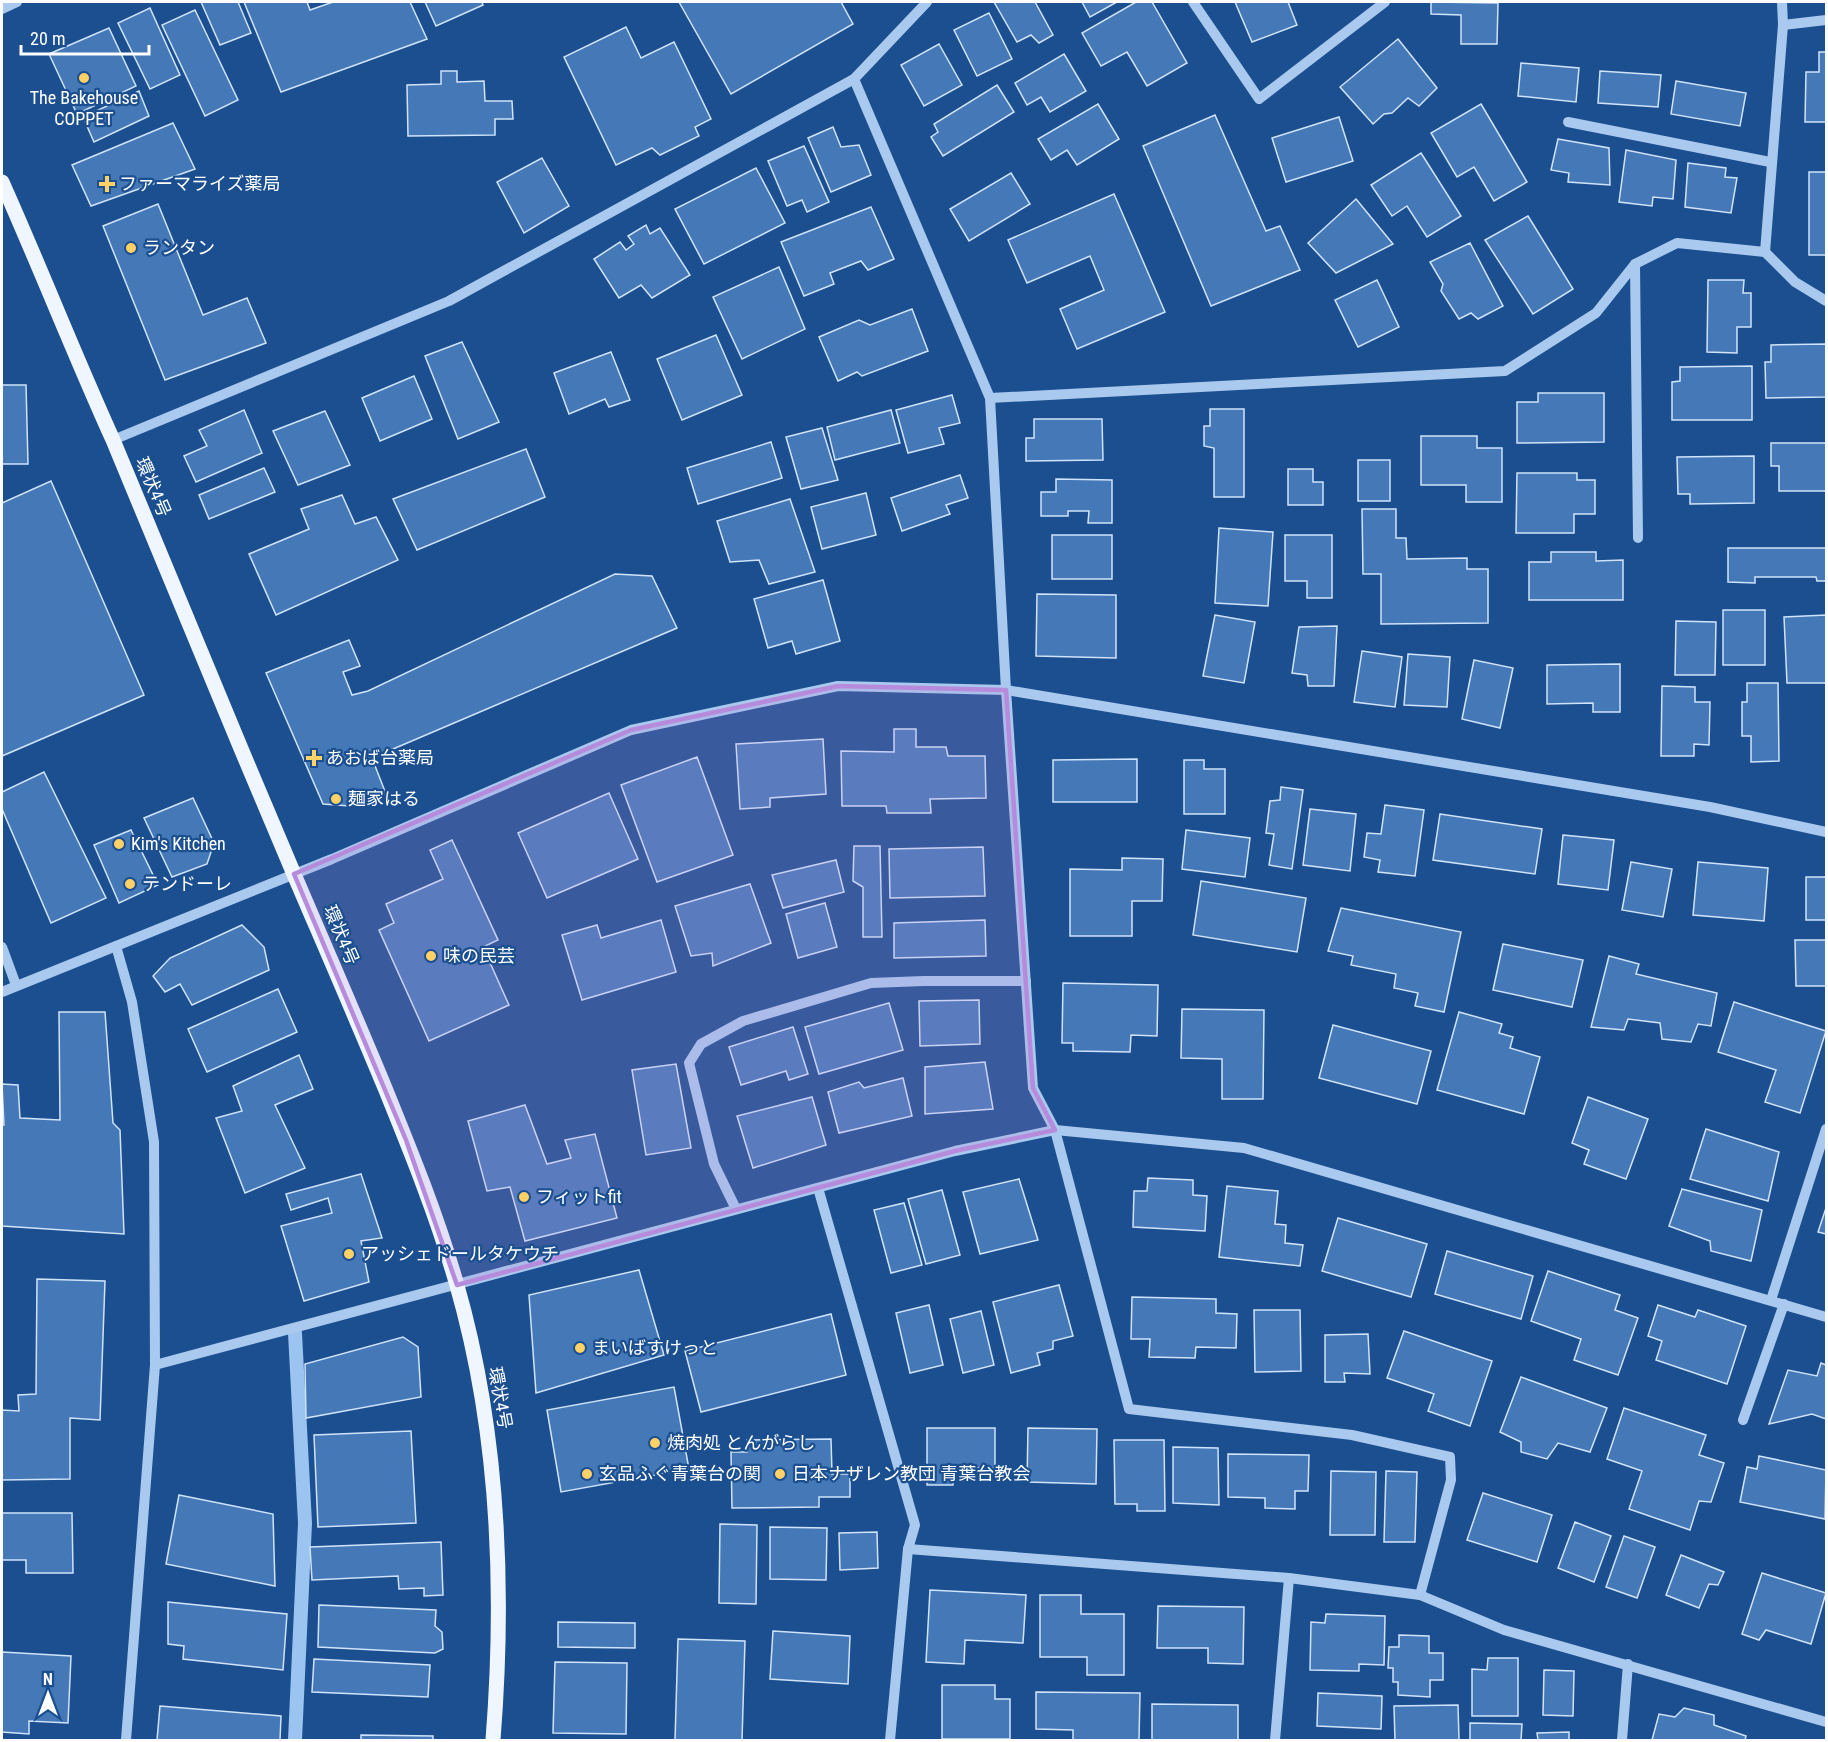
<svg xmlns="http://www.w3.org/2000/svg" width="1828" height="1742" viewBox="0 0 1828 1742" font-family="'Roboto Condensed','Noto Sans JP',sans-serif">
  <rect width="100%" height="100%" fill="#1b4f8f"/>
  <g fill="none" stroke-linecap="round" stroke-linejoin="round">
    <path stroke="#9cc4f0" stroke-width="14" d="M295 1333 305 1523 295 1740"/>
  </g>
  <g fill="#4478b7" stroke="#cfe3fa" stroke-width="1.5">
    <path d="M201 2H238L251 33 220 45Z"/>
    <path d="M244 2H307L310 10 333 2H410L427 39 281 92Z"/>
    <path d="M425 2H482L483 5 436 26Z"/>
    <path d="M679 2H841L853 24 731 94Z"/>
    <path d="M994 2H1035L1053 35 1039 43 1031 35 1017 42Z"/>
    <path d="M1082 2H1117L1090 17Z"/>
    <path d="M1136 2H1152L1187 63 1147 86 1127 52 1101 66 1082 33Z"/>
    <path d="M1235 2H1288L1297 25 1252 42Z"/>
    <path d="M1431 2 1498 3 1497 44H1461V15L1431 14Z"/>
    <path d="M150 8 180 75 150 89 118 23Z"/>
    <path d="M195 10 238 100 205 116 162 25Z"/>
    <path d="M989 13 1012 59 977 76 954 30Z"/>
    <path d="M626 27 641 58 674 42 711 119 695 127 699 136 660 155 652 148 616 165 564 57Z"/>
    <path d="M109 28 136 86 77 114 49 54Z"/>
    <path d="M1398 39 1437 88 1419 106 1408 98 1392 113 1384 114 1373 124 1340 87Z"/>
    <path d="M939 44 962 85 924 106 901 65Z"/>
    <path d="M1819 52H1826V122H1805L1806 72H1819Z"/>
    <path d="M1064 54 1086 91 1050 112 1041 97 1027 105 1015 83Z"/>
    <path d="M1521 63 1579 68 1576 102 1518 96Z"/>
    <path d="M441 71H457V82L484 81 485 101H512L513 119H495V135L408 136 407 85 441 84Z"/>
    <path d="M1600 71 1661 75 1658 107 1598 103Z"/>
    <path d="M1676 81 1746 93 1740 126 1671 114Z"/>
    <path d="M997 85 1014 112 943 156 931 137 938 132 934 124Z"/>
    <path d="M139 91 149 116 94 142 83 117Z"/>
    <path d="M1098 104 1119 139 1077 165 1067 150 1051 160 1038 139Z"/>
    <path d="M1481 104 1527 182 1494 201 1474 167 1457 177 1431 133Z"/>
    <path d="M1215 115 1266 231 1280 226 1300 270 1211 306 1143 146Z"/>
    <path d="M1339 117 1353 161 1286 182 1272 138Z"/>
    <path d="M173 123 195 169 91 206 72 165Z"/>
    <path d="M833 127 841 147 859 145 871 175 831 192 808 138Z"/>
    <path d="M1558 139 1609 148 1610 185 1568 182 1569 173 1551 170Z"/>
    <path d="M804 146 829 202 807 212 802 200 787 206 768 161Z"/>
    <path d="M1626 150 1676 160 1673 199 1653 197 1652 206 1619 202Z"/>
    <path d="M1421 153 1461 216 1427 237 1407 206 1392 216 1371 185Z"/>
    <path d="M542 158 569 206 524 233 497 182Z"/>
    <path d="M1688 163 1726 168 1725 177 1737 178 1731 213 1685 207Z"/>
    <path d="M756 168 785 223 704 264 675 209Z"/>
    <rect x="1809" y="172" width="17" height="83"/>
    <path d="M1011 173 1030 204 969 241 950 209Z"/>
    <path d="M1114 194 1165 312 1077 349 1060 309 1104 290 1090 256 1027 283 1008 240Z"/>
    <path d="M1356 199 1393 244 1336 273 1308 243Z"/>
    <path d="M158 204 203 315 247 298 266 343 165 380 103 226Z"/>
    <path d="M871 207 894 259 868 270 861 261 830 273 834 284 804 296 781 242Z"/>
    <path d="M1528 216 1573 289 1533 314 1485 240Z"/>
    <path d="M646 225 650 234 660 228 690 275 652 298 641 285 619 298 594 259 620 242 626 250 634 244 628 236Z"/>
    <path d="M1470 243 1503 306 1478 319 1471 313 1459 319 1441 291 1443 284 1430 262Z"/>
    <path d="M779 267 805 329 742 359 713 297Z"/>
    <path d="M1377 280 1399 327 1358 347 1335 300Z"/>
    <path d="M1708 280H1744L1743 293H1751V327H1737V353L1707 352Z"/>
    <path d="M912 309 928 351 862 376 857 372 838 381 819 337 859 320 870 325Z"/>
    <path d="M716 335 742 395 682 420 657 359Z"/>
    <path d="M462 342 499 422 458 439 425 356Z"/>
    <path d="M1826 344V397L1766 398 1765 362H1771V345Z"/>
    <path d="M611 352 630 400 609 407 605 399 569 414 554 373Z"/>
    <path d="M1752 366V420H1672V382L1680 381V367Z"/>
    <path d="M414 376 432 419 380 441 362 398Z"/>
    <path d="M2 385H26L28 464H2Z"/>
    <path d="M1538 393H1604V442L1517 443V402H1538Z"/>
    <path d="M952 395 960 423 939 428 944 444 908 453 896 410Z"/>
    <path d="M1210 409H1244V497H1214V448L1204 446V426H1210Z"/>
    <path d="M244 410 262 453 196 482 184 456 207 446 199 430Z"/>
    <path d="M891 410 900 443 835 460 827 427Z"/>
    <path d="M325 411 350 465 298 485 273 431Z"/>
    <path d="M1034 419H1102L1103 460 1026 461V438H1034Z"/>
    <path d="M822 428 838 480 801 489 786 437Z"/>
    <path d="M1421 436H1477V448H1502V502H1466V485H1421Z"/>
    <path d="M771 442 782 478 698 504 687 468Z"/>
    <path d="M1771 443H1826V491H1779V466H1771Z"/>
    <path d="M526 449 545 497 417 550 393 499Z"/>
    <path d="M1754 456V503L1690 504V494H1678L1677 457Z"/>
    <rect x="1358" y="460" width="32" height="41"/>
    <path d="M264 468 275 492 209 519 199 495Z"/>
    <path d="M1288 469H1313V482H1323V505H1288Z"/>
    <path d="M1517 473H1577V480H1595V514H1574V533H1516Z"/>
    <path d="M960 475 968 498 946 505 950 514 902 531 891 498Z"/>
    <path d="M1056 479 1112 480V523H1088L1089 511H1068V516H1041V492H1056Z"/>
    <path d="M51 481 144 695 2 756V503Z"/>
    <path d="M866 493 876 535 822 549 811 507Z"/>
    <path d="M342 495 355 524 376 517 398 560 276 615 249 554 309 529 301 509Z"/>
    <path d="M790 499 815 572 769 584 759 560 730 562 717 521Z"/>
    <path d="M1362 509H1396V538H1406L1407 559 1467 558V569H1488V623L1381 624V574H1363Z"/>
    <path d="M1219 528 1273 532 1268 606 1215 603Z"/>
    <rect x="1052" y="535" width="60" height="44"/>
    <path d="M1285 535H1332V598H1307V581H1285Z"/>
    <path d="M1728 548H1826V581H1817L1816 577H1755V583L1728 582Z"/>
    <path d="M1551 552H1596V561L1623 560V600H1529V562H1551Z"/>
    <path d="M615 574 652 576 677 628 372 758 386 794 350 806 323 804 266 673 349 640 360 666 343 672 352 695 368 691Z"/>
    <path d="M823 580 840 641 796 654 792 641 768 648 754 599Z"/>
    <path d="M1037 594 1116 595V658L1036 656Z"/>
    <rect x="1723" y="610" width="42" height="55"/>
    <path d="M1215 615 1255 622 1244 683 1203 676Z"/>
    <path d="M1826 615V683H1787L1784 617Z"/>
    <path d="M1676 621 1716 622 1715 675H1675Z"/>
    <path d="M1337 626 1334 686H1308L1307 675 1292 673 1299 627Z"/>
    <path d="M1362 651 1402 657 1395 707 1354 702Z"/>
    <path d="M1408 654 1450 657 1447 707 1404 705Z"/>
    <path d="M1474 660 1513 668 1500 728 1462 719Z"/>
    <path d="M1620 664V712H1593V703L1547 704V665Z"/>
    <path d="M1747 683H1778L1779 761 1751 762V736H1742V702H1747Z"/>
    <path d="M1662 686 1695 687V702H1710L1709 745 1694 744V756H1661Z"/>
    <path d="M894 729H916V747H946L948 756H985L986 798 930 799 931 813H887L886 806H842L841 751 894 752Z"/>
    <path d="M823 739 826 794 770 798V807L740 809 736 744Z"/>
    <path d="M697 757 733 855 657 882 621 785Z"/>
    <path d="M1137 759V802H1053V760Z"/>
    <path d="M1184 760H1204V769H1225V814H1184Z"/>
    <path d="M44 772 106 898 51 923 2 809V792Z"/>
    <path d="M1281 787 1303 790 1292 869 1269 865 1274 834 1266 833 1270 801 1280 800Z"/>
    <path d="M609 793 638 859 547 898 518 833Z"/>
    <path d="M193 798 214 843 207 864 172 877 144 818Z"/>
    <path d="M1385 805 1424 810 1415 876 1378 872 1380 860 1364 857 1367 833 1381 834Z"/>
    <path d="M1310 809 1356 814 1350 871 1303 865Z"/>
    <path d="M1440 814 1542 829 1535 874 1433 860Z"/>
    <path d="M131 830 158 885 119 903 94 845Z"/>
    <path d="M1186 830 1250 838 1245 877 1182 869Z"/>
    <path d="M1563 835 1614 840 1608 890 1558 884Z"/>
    <path d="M452 840 498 940 483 947 509 1005 429 1041 379 930 394 923 386 904 443 879 430 850Z"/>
    <path d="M854 846H880L882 937H863V887L853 881Z"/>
    <path d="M983 847 985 896 890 898 889 849Z"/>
    <path d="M1122 858 1163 859 1162 901H1132V936H1070V869L1122 870Z"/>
    <path d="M836 860 844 892 783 908 772 875Z"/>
    <path d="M1631 862 1672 869 1663 917 1622 910Z"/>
    <path d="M1698 862 1768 868 1764 921 1693 915Z"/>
    <rect x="1806" y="877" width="20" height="43"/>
    <path d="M1201 881 1306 898 1297 952 1193 935Z"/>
    <path d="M750 884 771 943 713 966 712 953 691 956 675 906Z"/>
    <path d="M825 903 837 947 798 958 786 914Z"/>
    <path d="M1341 908 1461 932 1444 1012 1415 1006 1418 993 1394 988 1396 974 1351 965 1353 956 1328 951Z"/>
    <path d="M661 920 676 972 582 1000 562 935 597 925 601 938Z"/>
    <path d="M985 920 986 956 894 958V923Z"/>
    <path d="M242 925 264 947 269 970 192 1005 180 984 165 992 153 976 170 958Z"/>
    <path d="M1795 940H1826V986H1796Z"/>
    <path d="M1503 944 1583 960 1572 1007 1493 990Z"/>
    <path d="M1609 956 1639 964 1636 974 1717 993 1711 1026 1698 1024 1691 1042 1662 1039 1660 1023 1628 1019 1624 1030 1591 1027Z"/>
    <path d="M1063 983 1158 985 1157 1036 1131 1035 1130 1052 1073 1051V1043H1062Z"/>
    <path d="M278 989 297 1032 207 1072 188 1029Z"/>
    <path d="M979 1000 980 1044 920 1046 919 1001Z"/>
    <path d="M1734 1002 1826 1031 1800 1113 1765 1102 1776 1070 1718 1052Z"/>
    <path d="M889 1003 903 1050 819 1074 805 1027Z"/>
    <path d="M1182 1009 1264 1010 1263 1099H1222V1059L1181 1058Z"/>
    <path d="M59 1012H105L113 1123 120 1130 124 1234 2 1226V1125H4L2 1084 18 1085 20 1118 60 1120Z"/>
    <path d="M1459 1012 1502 1024 1499 1033 1513 1037 1510 1048 1540 1057 1524 1114 1437 1090Z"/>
    <path d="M1333 1025 1431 1051 1417 1104 1319 1078Z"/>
    <path d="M793 1027 808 1074 789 1080 786 1071 741 1085 729 1047Z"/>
    <path d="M299 1055 313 1089 275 1105 305 1168 245 1193 216 1118 242 1111 233 1086Z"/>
    <path d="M985 1062 993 1109 925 1114V1067Z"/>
    <path d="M676 1064 691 1148 646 1155 632 1070Z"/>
    <path d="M903 1078 912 1116 839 1133 828 1092 859 1082 864 1088Z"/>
    <path d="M812 1097 826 1145 753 1168 737 1116Z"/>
    <path d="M1588 1097 1648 1119 1626 1179 1584 1164 1589 1150 1572 1143Z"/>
    <path d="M525 1105 547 1164 571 1158 565 1140 595 1134 617 1218 525 1241 510 1187 487 1191 468 1121Z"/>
    <path d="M1706 1129 1779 1152 1768 1201 1690 1179Z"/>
    <path d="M361 1174 382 1238 361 1241 369 1282 304 1301 281 1226 332 1213 328 1198 291 1210 286 1194Z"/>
    <path d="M1148 1178 1193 1180V1195L1207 1196 1205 1231 1133 1227 1134 1191H1147Z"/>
    <path d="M1019 1179 1038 1240 980 1254 963 1192Z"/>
    <path d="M1227 1186 1278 1191 1275 1224 1286 1225 1285 1243 1303 1245 1300 1266 1219 1257Z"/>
    <path d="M1682 1189 1762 1210 1751 1261 1711 1251 1710 1241 1669 1226Z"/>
    <path d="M942 1190 960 1255 926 1264 908 1199Z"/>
    <path d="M904 1203 922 1265 891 1273 874 1210Z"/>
    <path d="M1826 1208V1234L1818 1232Z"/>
    <path d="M1338 1218 1427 1244 1411 1297 1322 1271Z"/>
    <path d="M1447 1251 1533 1276 1521 1319 1435 1294Z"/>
    <path d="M639 1270 664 1355 536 1393 529 1295Z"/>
    <path d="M1548 1271 1620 1295 1615 1310 1638 1318 1618 1375 1574 1360 1581 1339 1531 1321Z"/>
    <path d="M37 1279 105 1281 100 1420 70 1418V1479L2 1480V1410L19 1411 18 1395 36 1394Z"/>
    <path d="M1059 1285 1073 1336 1053 1341V1349L1037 1353 1040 1365 1011 1373 993 1302Z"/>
    <path d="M1132 1297 1216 1299V1313L1237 1314 1236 1348 1196 1347 1195 1358 1149 1357 1150 1339H1131Z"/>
    <path d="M929 1305 943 1365 910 1373 896 1313Z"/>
    <path d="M1658 1305 1695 1317 1698 1310 1746 1326 1727 1384 1656 1360 1662 1341 1648 1336Z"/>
    <path d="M1254 1310H1300L1301 1371 1255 1372Z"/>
    <path d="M981 1311 994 1365 963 1373 950 1319Z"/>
    <path d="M831 1314 846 1375 701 1412 685 1351Z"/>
    <path d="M1404 1331 1492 1361 1470 1426 1428 1411 1434 1394 1387 1378Z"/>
    <path d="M1368 1334 1370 1374 1344 1373 1345 1382H1325V1335Z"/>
    <path d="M403 1337 418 1347 421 1397 306 1418 305 1364Z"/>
    <path d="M1821 1363 1826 1365V1419L1812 1414 1769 1424 1788 1370 1817 1376Z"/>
    <path d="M1521 1377 1607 1408 1590 1452 1558 1443 1547 1459 1521 1452V1442L1500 1432Z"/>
    <path d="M674 1387 689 1469 561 1492 547 1410Z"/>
    <path d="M1624 1408 1706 1435 1699 1455 1724 1463 1711 1502 1699 1501 1690 1530 1629 1509 1642 1471 1607 1459Z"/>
    <path d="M927 1428H995V1468H953V1485H927Z"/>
    <path d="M1028 1428 1097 1429 1096 1484 1027 1482Z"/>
    <path d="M411 1431 416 1523 318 1527 314 1435Z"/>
    <path d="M831 1439 832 1474H850V1497H819V1507L732 1508 731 1452H747V1440Z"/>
    <path d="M1114 1440H1164L1165 1511H1137V1504H1115Z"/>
    <path d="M1173 1447 1218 1448 1219 1505 1173 1503Z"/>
    <path d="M1228 1454 1309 1455 1308 1491H1295V1509L1265 1508V1498L1228 1497Z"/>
    <path d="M1759 1456 1826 1470 1825 1519 1740 1502 1747 1467 1757 1469Z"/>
    <path d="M1331 1471 1376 1472 1375 1535H1330Z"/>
    <path d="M1386 1471 1417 1472 1415 1542H1384Z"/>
    <path d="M1483 1493 1552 1515 1537 1562 1467 1540Z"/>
    <path d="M179 1495 273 1514 275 1586 166 1564Z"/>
    <path d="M2 1513H72L73 1573H26V1560H2Z"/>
    <path d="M1575 1522 1611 1536 1594 1582 1558 1568Z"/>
    <path d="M720 1524 757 1525 756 1604 719 1603Z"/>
    <path d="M770 1527 827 1528 826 1580 770 1579Z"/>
    <path d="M877 1532 878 1568 840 1570 839 1533Z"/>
    <path d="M1624 1536 1655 1547 1637 1598 1606 1587Z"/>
    <path d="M441 1542 443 1595 424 1596V1588L399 1589 398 1576 312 1580 310 1547Z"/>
    <path d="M1681 1555 1724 1572 1718 1585 1709 1584 1699 1608 1666 1595Z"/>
    <path d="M1762 1573 1826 1593 1811 1644 1766 1630 1759 1640 1742 1634Z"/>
    <path d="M930 1590 1026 1595 1023 1643 965 1640 964 1664 926 1662Z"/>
    <path d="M1040 1595H1081V1614H1124V1675H1087V1657H1040Z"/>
    <path d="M168 1602 287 1614 283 1670 183 1659 184 1646 168 1644Z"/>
    <path d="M319 1605 436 1610 435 1626 442 1632 443 1649 435 1653 318 1647Z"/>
    <path d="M1158 1606 1244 1607 1243 1664 1208 1663V1648H1157Z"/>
    <path d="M1326 1614 1385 1616 1384 1665 1359 1664V1671L1310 1670 1311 1622 1325 1623Z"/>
    <path d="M558 1622 635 1623V1648L558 1647Z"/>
    <path d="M773 1631 850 1636 848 1684 770 1679Z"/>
    <path d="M1399 1635 1429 1636V1653H1443V1680H1430V1697L1398 1695V1682H1393V1668H1388L1389 1647H1399Z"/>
    <path d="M678 1639 745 1641 742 1740H675Z"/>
    <path d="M2 1652 71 1656 68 1723 29 1721V1734L2 1732Z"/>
    <path d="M1488 1658H1518V1716H1472V1669L1487 1670Z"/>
    <path d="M314 1659 430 1665 428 1697 312 1692Z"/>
    <path d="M555 1662 627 1663 626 1734 553 1733Z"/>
    <path d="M1544 1670 1574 1671 1573 1716 1543 1715Z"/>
    <path d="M942 1685H995V1699H1010V1739H942Z"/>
    <path d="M1036 1692 1140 1693 1139 1740H1073V1730L1036 1729Z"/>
    <path d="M1318 1693 1382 1696 1381 1729 1317 1726Z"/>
    <path d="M1152 1704 1238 1705V1740H1152Z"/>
    <path d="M1458 1705 1459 1740H1395L1394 1706Z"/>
    <path d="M160 1706 281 1716 280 1740H157Z"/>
    <path d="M1684 1708 1714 1715V1725L1746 1736 1745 1740H1652L1659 1714 1675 1717Z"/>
    <path d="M1470 1723 1522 1724 1521 1740H1470Z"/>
    <path d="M1569 1732V1740H1538L1537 1733Z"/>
    <path d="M361 1735 433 1736V1740H361Z"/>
  </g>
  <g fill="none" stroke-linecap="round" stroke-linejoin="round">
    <g stroke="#a9c9ee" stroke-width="10">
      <path d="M1193 2 1259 99 1385 2"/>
      <path d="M2 9 17 2"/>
      <path d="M1783 25 1826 20"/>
      <path d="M854 79 990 398 1006 690 1033 1088 1055 1130 1129 1409 1352 1435 1450 1457 1451 1480 1420 1595"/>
      <path d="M1568 122 1770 162"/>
      <path d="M1765 252 1783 25 1782 2"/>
      <path d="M1635 264 1638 538"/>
      <path d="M990 398 1505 371 1596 313 1635 264 1677 243 1765 252 1795 282 1826 301"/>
      <path d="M113 440 449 301 854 79 927 2"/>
      <path d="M116 946 132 1002 154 1142 155 1365 126 1740"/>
      <path d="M2 947 16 985"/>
      <path d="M2 992 332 859 631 730 838 686 1006 690 1710 807 1826 832"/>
      <path d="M818 1188 915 1525 908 1549 890 1740"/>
      <path d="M736 1209 714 1164 689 1063 701 1044 743 1021 871 983 924 981H1026"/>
      <path d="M1771 1300 1826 1129"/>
      <path d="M155 1365 955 1151 1055 1130 1244 1148 1826 1317"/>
      <path d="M1743 1420 1784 1304"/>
      <path d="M908 1549 1289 1578 1420 1595 1504 1630 1826 1722"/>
      <path d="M1275 1740 1289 1578"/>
      <path d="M1622 1740 1628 1664"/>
    </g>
    <path stroke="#f0f6ff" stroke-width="15" d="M2 182C40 267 74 354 113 440 173 586 234 733 296 879 326 949 356 1018 385 1088 411 1152 437 1216 456 1282 499 1430 505 1588 493 1740"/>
  </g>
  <path fill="#b68bdc" fill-opacity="0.2" stroke="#b68bdc" stroke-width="4.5" stroke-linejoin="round" d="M838 686 1006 690 1033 1088 1055 1130 955 1151 457 1285 406 1140 294 874 631 730Z"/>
  <g fill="#ffd166" stroke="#1b4f8f" stroke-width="2">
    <circle cx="84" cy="78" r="6"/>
    <path d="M104 175h6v6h6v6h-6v6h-6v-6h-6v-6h6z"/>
    <circle cx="131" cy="248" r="6"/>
    <path d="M311 749h6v6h6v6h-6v6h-6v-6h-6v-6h6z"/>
    <circle cx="336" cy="799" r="6"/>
    <circle cx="119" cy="844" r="6"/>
    <circle cx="130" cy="884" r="6"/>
    <circle cx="431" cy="956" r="6"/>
    <circle cx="524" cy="1197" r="6"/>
    <circle cx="349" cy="1254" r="6"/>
    <circle cx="580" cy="1348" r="6"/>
    <circle cx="655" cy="1443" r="6"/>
    <circle cx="587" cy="1474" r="6"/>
    <circle cx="780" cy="1474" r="6"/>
  </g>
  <g text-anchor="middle" stroke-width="4.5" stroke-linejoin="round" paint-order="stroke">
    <g font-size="18" fill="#fff" stroke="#1b4f8f" text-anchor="start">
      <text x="84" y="104" text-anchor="middle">The Bakehouse<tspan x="84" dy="21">COPPET</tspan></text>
      <text x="119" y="190">ファーマライズ薬局</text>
      <text x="143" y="254">ランタン</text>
      <text x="326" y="764">あおば台薬局</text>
      <text x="348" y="805">麺家はる</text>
      <text x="131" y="850">Kim's Kitchen</text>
      <text x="142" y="890">テンドーレ</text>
      <text x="443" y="962">味の民芸</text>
      <text x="536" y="1203">フィットfit</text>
      <text x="361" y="1260">アッシェドールタケウチ</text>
      <text x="592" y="1354">まいばすけっと</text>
      <text x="667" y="1449">焼肉処 とんがらし</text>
      <text x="599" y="1480">玄品ふぐ青葉台の関</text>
      <text x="792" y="1480">日本ナザレン教団 青葉台教会</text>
    </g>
    <g font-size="18" fill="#fff" stroke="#1b4f8f">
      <text transform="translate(153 487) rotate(67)" y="6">環状4号</text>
      <text transform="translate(341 935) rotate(67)" y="6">環状4号</text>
      <text transform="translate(500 1398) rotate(80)" y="6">環状4号</text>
    </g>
  </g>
  <rect width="1828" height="1742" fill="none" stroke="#ffffff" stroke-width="6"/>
  <g transform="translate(48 1694)" stroke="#1b4f8f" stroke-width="4.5" paint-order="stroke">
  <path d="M0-4.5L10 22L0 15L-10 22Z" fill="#ffffff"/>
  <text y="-9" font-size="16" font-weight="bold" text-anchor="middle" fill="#ffffff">N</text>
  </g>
  <path d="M21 45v9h128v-9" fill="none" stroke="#ffffff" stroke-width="3"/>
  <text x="30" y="45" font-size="18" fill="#ffffff" stroke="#1b4f8f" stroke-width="4.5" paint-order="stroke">20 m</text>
</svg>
